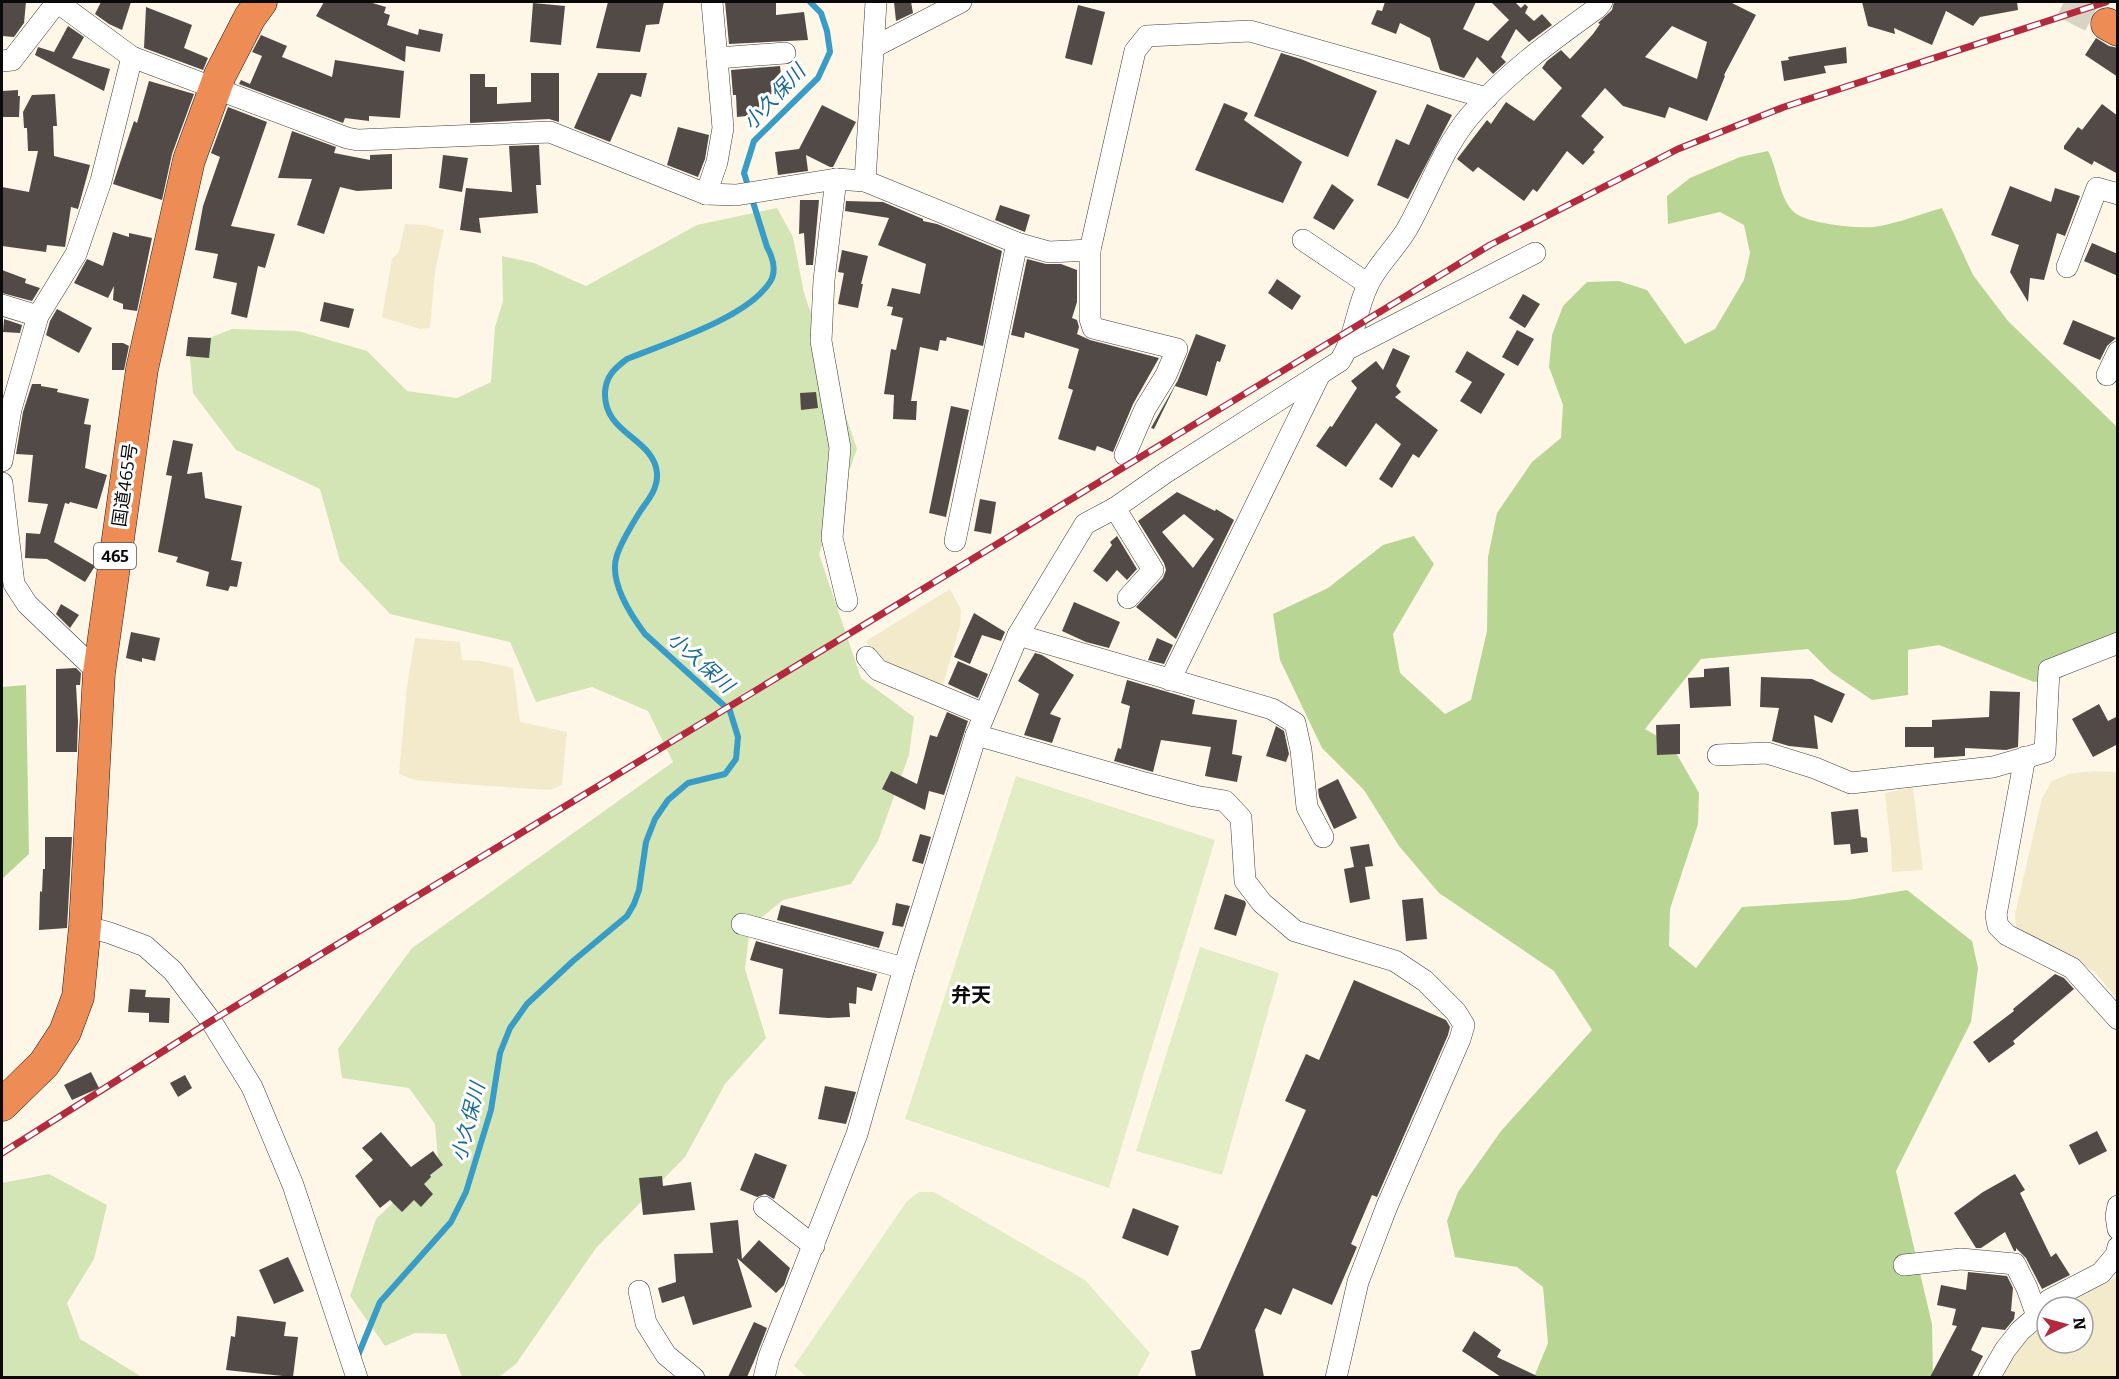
<svg xmlns="http://www.w3.org/2000/svg" width="2119" height="1379" viewBox="0 0 2119 1379" font-family="Bitter,'Noto Sans JP',serif">
  <rect width="100%" height="100%" fill="#fef7e7"/>
  <g fill="#f2eaca">
    <path d="M405 224 424 225 444 230 435 271 430 328 420 329 382 317 392 259 399 252Z"/>
    <path d="M950 589 961 610 960 626 942 688 885 666 866 641Z"/>
    <path d="M415 638 460 642 462 660 481 661 513 668 520 722 567 732 562 785 550 790 462 784 415 780 399 774 407 687Z"/>
    <path d="M2093 771 2117 772V999L2095 972 2016 927 2015 914 2042 798 2052 781 2069 774Z"/>
    <path d="M1913 787 1923 870 1892 872 1891 848 1885 793Z"/>
    <path d="M2117 1277V1377L2003 1378 2008 1360 2022 1338 2047 1318V1343H2083V1307H2063L2080 1293 2106 1281Z"/>
  </g>
  <g fill="#d3e5b4">
    <path d="M777 208 793 237 804 293 857 449 819 554 861 678 914 717 909 755 878 841 851 884 783 900 750 927 745 969 766 1038 725 1084 685 1157 596 1248 516 1364 499 1377H462L446 1334 415 1333 385 1346 350 1296 376 1219 438 1160 435 1124 409 1088 342 1078 338 1049 412 948 673 762 648 711 592 687 536 702 510 642 390 614 340 561 320 489 236 450 193 393 189 346 232 329 298 331 367 351 407 391 457 398 491 382 495 327 503 301 502 256 534 263 586 286 697 225Z"/>
    <path d="M49 1174 107 1205 94 1259 67 1303 80 1339 142 1377H2V1183Z"/>
  </g>
  <g fill="#b8d594">
    <path d="M1768 151C1778 169 1779 200 1795 213 1809 224 1863 230 1880 226 1901 222 1921 214 1942 208L1973 275 2008 321 2117 427V656L2086 661 2061 678 2034 682 1939 645 1908 650V695L1872 700 1831 672 1808 649 1701 659 1645 729 1671 744 1699 793 1698 824 1670 909 1669 946 1696 968 1742 907 1848 900 1907 890 1972 941 1978 968 1971 1022 1896 1171 1932 1324 1933 1377H1534L1548 1343 1543 1287 1517 1267 1455 1257 1447 1221 1458 1192 1501 1131 1592 1030 1554 971 1439 893 1399 846 1364 790 1322 748 1280 660 1273 614 1328 588 1383 545 1414 536 1434 564 1393 634 1400 673 1445 714 1471 700 1487 631 1488 557 1497 513 1532 462 1561 438 1563 405 1549 367 1552 335 1563 306 1587 282 1619 281 1647 290 1685 344 1715 329 1744 280 1750 253 1744 225 1720 212 1668 224 1667 196 1690 178 1740 157Z"/>
    <path d="M26 685 29 854 2 879V687Z"/>
  </g>
  <g fill="#e3edc5">
    <path d="M1016 776 1215 840 1109 1188 905 1119Z"/>
    <path d="M1200 947 1279 973 1222 1175 1136 1151Z"/>
    <path d="M919 1192H934L1085 1280 1150 1353 1137 1377 808 1378 794 1366 907 1201Z"/>
  </g>
  <g fill="none" stroke-linecap="round" stroke-linejoin="round">
    <path stroke="#399cc6" stroke-width="6" d="M357 1358 380 1302 451 1222 466 1192 491 1110 500 1053 510 1028 527 1004 573 961 627 916 634 904 639 890 646 842 655 819 668 800 688 783 725 774 736 759 738 737 730 711 645 634C630 614 608 581 617 555 622 540 633 523 641 510 649 499 658 488 657 473 654 438 603 434 605 392 606 376 615 368 627 359 666 343 747 318 770 282 777 271 773 258 767 247L744 173 754 141 818 78 830 52 827 31 821 13 810 2"/>
  </g>
  <g fill="#524a47" fill-rule="evenodd">
    <path d="M2 2H26L24 23 14 37 2 36Z"/>
    <path d="M101 2H131L122 30 109 24 95 14Z"/>
    <path d="M324 2H369L386 7 384 13 390 15 387 25 418 35 419 29 443 34 440 52 406 46 405 62 316 16Z"/>
    <path d="M608 2H664L659 24 646 25 640 52 596 48Z"/>
    <path d="M725 2H776V15L804 12 808 40 729 44Z"/>
    <path d="M894 2H911L913 13 896 21Z"/>
    <path d="M1385 2H1476L1463 29 1488 41 1509 20 1491 2H1515L1521 8 1525 4 1528 7 1525 13 1534 21 1542 14 1552 25 1529 42 1516 29 1501 57 1506 62 1493 74 1477 57 1464 78 1440 70 1430 38 1400 23 1396 34 1371 24 1377 10 1382 11Z"/>
    <path d="M1614 2H1730L1756 15 1724 75 1725 76 1707 121 1669 107 1665 118 1623 106 1605 88 1581 116 1604 137 1593 150 1595 152 1583 165 1567 151 1537 192 1533 189 1524 201 1478 167 1473 172 1457 159 1487 120 1491 124 1506 102 1534 121 1562 88 1542 68 1547 61 1561 50 1570 59 1593 34 1600 24 1598 23 1612 10ZM1672 26 1707 42 1697 79 1645 57Z"/>
    <path d="M1862 2H2017L2018 10 1980 17 1973 26 1946 11 1932 45 1894 28 1895 34 1868 26Z"/>
    <path d="M533 3 565 6 561 45 530 42Z"/>
    <path d="M1078 5 1105 12 1092 65 1065 58Z"/>
    <path d="M146 7 192 25 184 48 208 58 203 70 144 48Z"/>
    <path d="M68 26 84 37 72 58 110 69 104 91 35 55 38 47 54 52Z"/>
    <path d="M261 35 287 46 282 57 332 77 335 60 404 71 400 118 369 116V121L345 118 343 123 239 84 241 80 250 84 262 56 252 52Z"/>
    <path d="M2096 38 2109 46 2118 48V77L2085 55Z"/>
    <path d="M1846 47 1847 63 1824 66 1826 73 1784 81 1781 61 1789 60 1788 57Z"/>
    <path d="M1281 53 1301 59 1377 91 1348 157 1254 116Z"/>
    <path d="M780 66 783 93 765 95 767 114 737 117 736 95H733L731 70Z"/>
    <path d="M531 73H559V122L549 119 470 123V74H485V87H497V104L531 102Z"/>
    <path d="M598 73H647L641 97 631 94 610 142 574 128Z"/>
    <path d="M149 81 194 94 172 154 162 200 113 184 134 121 137 123Z"/>
    <path d="M18 90V96H20L19 117H2V91Z"/>
    <path d="M55 94 57 126H53L54 156 90 165 78 209 71 207 65 247 47 245 46 252 2 246V187L29 192 38 151H28L27 128H24L23 112 32 95Z"/>
    <path d="M1224 103 1248 113 1244 120 1302 162 1283 203 1195 170Z"/>
    <path d="M1427 104 1452 115 1408 199 1377 185 1396 139 1409 145Z"/>
    <path d="M2102 104 2118 116V174L2094 161 2092 165 2064 149V146L2078 127 2082 130Z"/>
    <path d="M822 105 856 122 833 167H830L806 155 808 171 778 175 775 152 799 149Z"/>
    <path d="M228 107 267 122 231 226 275 234 265 268 258 266 247 318 231 314 237 283 213 278 218 254 195 250 203 206 220 157 211 153Z"/>
    <path d="M678 127 709 135 705 159 698 177 667 165Z"/>
    <path d="M292 131 336 147 334 153 370 160V155L392 154V189L357 191 340 187 324 234 297 225 312 179 278 178Z"/>
    <path d="M539 145 541 185H536L538 213 479 218 481 233 460 230 466 188 512 192 509 146Z"/>
    <path d="M443 155 468 158 462 192 439 188Z"/>
    <path d="M1332 184 1354 200 1334 230 1313 218Z"/>
    <path d="M2010 186 2051 202 2055 188 2080 196 2065 236 2057 233 2044 280 2030 278 2028 302 2010 272 2019 245 1991 235Z"/>
    <path d="M800 200H819L813 265H806L804 233 799 234Z"/>
    <path d="M846 201 883 202 923 219V221L937 224 1002 251 983 346 947 337 946 341 940 340 938 351 920 347 911 401H917L916 420 893 419 894 395 884 394 891 349 896 350 903 318 891 315 893 307 887 306 892 288 920 294 926 264 878 245 889 218 845 211Z"/>
    <path d="M1000 205 1030 215 1025 232 995 220Z"/>
    <path d="M113 232 129 237V233L152 238 137 311 123 309V304L113 300 114 286 108 298 74 283 87 259 103 266Z"/>
    <path d="M2092 243 2118 254V276L2084 261Z"/>
    <path d="M842 250 868 256 861 284H863L858 308 838 304 844 273 838 272Z"/>
    <path d="M1027 259 1046 264H1061L1077 270V302L1072 318 1077 320 1079 327 1077 334 1090 340 1159 358 1133 404 1113 452 1097 446 1095 451 1058 439 1073 390 1068 388 1079 349 1025 332 1024 338 1011 335Z"/>
    <path d="M2 270 26 279 25 283 40 288 32 301 2 293Z"/>
    <path d="M1277 279 1301 296 1292 310 1268 293Z"/>
    <path d="M1523 294 1540 304 1525 328 1509 318Z"/>
    <path d="M324 302 354 309 349 328 320 321Z"/>
    <path d="M57 309 92 328 79 353 46 335 50 321Z"/>
    <path d="M4 319 22 325 20 333 3 332Z"/>
    <path d="M2073 320 2116 338 2107 346 2100 360 2063 344Z"/>
    <path d="M1517 330 1534 339 1518 366 1502 357Z"/>
    <path d="M1196 334 1226 345 1220 362 1217 361 1207 396 1175 386 1154 429 1151 428 1178 380Z"/>
    <path d="M188 337 211 338 209 358 186 356Z"/>
    <path d="M112 343H123L129 346 124 370H112Z"/>
    <path d="M1393 348 1410 356 1396 386 1401 392 1395 397 1438 430 1419 458 1413 454 1392 488 1379 479 1401 444 1376 423 1346 467 1316 446 1330 426 1332 427 1357 388 1351 381 1376 361 1383 370Z"/>
    <path d="M1467 351 1505 374 1481 414 1460 401 1472 382 1455 372Z"/>
    <path d="M32 384H41V386L58 389 57 392 89 399 84 424 91 425 85 468 107 475 97 509 70 502 69 504 65 503 54 542 95 566 85 582 47 559 25 558 26 533 40 534 48 504 28 502 33 455 16 454 23 412Z"/>
    <path d="M816 392 818 408 801 410 800 393Z"/>
    <path d="M951 406 969 410 946 517 929 513Z"/>
    <path d="M173 440 193 444 187 474 202 472 205 498 242 506 231 560 242 562 237 587 230 586 228 591 206 586 209 572 176 562 178 557 158 552 172 476 166 475Z"/>
    <path d="M1177 492 1215 511 1216 509 1234 520 1176 639 1136 607 1163 578 1166 570 1164 563 1138 521ZM1184 514 1214 539 1193 568 1162 532Z"/>
    <path d="M980 499 996 502 991 534 974 531Z"/>
    <path d="M1117 536 1137 569 1127 580 1117 570 1107 582 1093 571 1112 545 1110 542Z"/>
    <path d="M1074 602 1120 622 1109 648 1086 642 1062 631Z"/>
    <path d="M61 604 79 615 70 628 56 614Z"/>
    <path d="M974 613 1005 632 1001 641 982 635 970 664 954 657Z"/>
    <path d="M131 632 160 638 155 661 142 658V662L126 658Z"/>
    <path d="M1157 638 1173 645 1164 664 1148 660Z"/>
    <path d="M1035 653 1042 655 1074 675 1050 714 1061 718 1052 743 1024 735 1039 694 1018 681Z"/>
    <path d="M958 661 988 674 978 698 948 684Z"/>
    <path d="M1729 667 1731 706 1690 708 1688 678 1704 677V669Z"/>
    <path d="M76 668 81 673 80 685H76L78 721 77 752H56V669Z"/>
    <path d="M1761 677 1812 679 1845 694 1832 723 1814 715 1818 749 1789 746 1772 741 1779 708 1760 707Z"/>
    <path d="M1127 680 1195 700 1192 714 1237 720 1232 754 1242 756 1237 782 1205 776 1211 747 1161 740 1153 772 1114 761 1118 748 1121 749 1130 706 1121 703Z"/>
    <path d="M1990 691 2020 692 2018 747 2006 750 1965 748V756L1934 758V747H1905V727H1932V720L1989 717Z"/>
    <path d="M2099 704 2108 721 2118 716V744L2093 757 2072 719Z"/>
    <path d="M947 712 968 721 944 795 929 791 925 810 882 789 891 771 917 784 930 735 937 737Z"/>
    <path d="M1680 724V754L1657 755 1656 725Z"/>
    <path d="M1276 726 1284 731 1289 754 1286 762 1266 756Z"/>
    <path d="M1338 779 1357 818 1334 829 1319 797 1318 789Z"/>
    <path d="M1858 809 1861 837 1867 838 1868 852 1851 854 1850 844 1834 845 1831 812Z"/>
    <path d="M920 834 931 837 923 864 912 861Z"/>
    <path d="M45 837H72L67 928 39 930 40 891 42 892 43 869H45Z"/>
    <path d="M1369 844 1373 866 1365 867 1370 899 1350 903 1344 869 1354 867 1350 847Z"/>
    <path d="M1225 894 1245 901 1246 904 1236 936 1214 929Z"/>
    <path d="M1423 898 1427 939 1406 941 1402 900Z"/>
    <path d="M896 903 910 906 903 927 892 925Z"/>
    <path d="M781 905 884 932 879 948 777 920Z"/>
    <path d="M756 941 877 974 872 991 857 987 856 1004 849 1003 850 1017 828 1018 779 1014 783 969 750 960Z"/>
    <path d="M2055 974 2064 978 2074 989 2013 1041 2015 1044 1989 1063 1973 1042 2014 1011 2013 1009Z"/>
    <path d="M1354 980 1446 1020 1450 1027 1448 1035 1377 1197 1372 1195 1351 1244 1357 1247 1332 1305 1293 1288 1281 1315 1265 1308 1255 1330 1264 1377H1196L1191 1351 1200 1349 1306 1110 1285 1101 1306 1054 1319 1060Z"/>
    <path d="M130 989 146 990 145 997 170 998 169 1023 149 1022V1013L128 1012Z"/>
    <path d="M91 1072 99 1088 72 1100 64 1085Z"/>
    <path d="M185 1075 192 1088 178 1097 170 1083Z"/>
    <path d="M825 1086 856 1092 846 1124 818 1119Z"/>
    <path d="M2097 1131 2107 1151 2079 1165 2069 1145Z"/>
    <path d="M381 1132 411 1167 433 1151 443 1165 430 1175 431 1177 424 1184 433 1194 421 1207 414 1200 402 1212 390 1200 380 1208 355 1176 373 1160 362 1148Z"/>
    <path d="M755 1153 787 1165 774 1199 765 1194 757 1197 740 1190Z"/>
    <path d="M2015 1174 2025 1190 2020 1193 2051 1257 2056 1253 2070 1275 2042 1289 2026 1258 2016 1248V1251H2014L2005 1232 1981 1248H1976L1954 1213 1983 1192Z"/>
    <path d="M662 1176 663 1186 691 1182 695 1210 643 1215 639 1178Z"/>
    <path d="M1133 1208 1179 1226 1168 1256 1122 1238Z"/>
    <path d="M738 1220 742 1259 759 1240 790 1268 784 1285 776 1293 737 1258 752 1307 693 1325 684 1296 662 1303 658 1288 676 1282 674 1254 713 1253 710 1223Z"/>
    <path d="M288 1257 304 1291 274 1304 259 1270Z"/>
    <path d="M1968 1272 2007 1276 2013 1288 2011 1311 2015 1312 2014 1319 2005 1330 1982 1327 1971 1350 1983 1356 1972 1377H1930L1957 1326 1952 1325 1956 1309 1937 1305 1941 1285 1966 1290Z"/>
    <path d="M237 1316 286 1322 284 1336 298 1337 293 1377 226 1370 231 1336 235 1337Z"/>
    <path d="M754 1322 767 1328 755 1359 747 1377H728Z"/>
    <path d="M1474 1331 1501 1350 1497 1357 1539 1377H1501L1462 1351Z"/>
  </g>
  <g fill="none" stroke-linecap="round" stroke-linejoin="round">
    <path stroke="#d9d3c6" stroke-width="32" stroke-dasharray="32 16" stroke-linecap="butt" d="M2064 2 2107 24"/>
    <g stroke="#3d3d3d" stroke-width="22">
      <g id="minor">
        <path d="M57 2 132 57 347 138 358 140 550 132 706 194 736 195 836 179 865 181"/>
        <path d="M876 2 865 181 1017 243 1049 252 1090 250"/>
        <path d="M874 47 961 2"/>
        <path d="M717 58 785 53"/>
        <path d="M2 61 12 60 57 2"/>
        <path d="M836 179 824 280 821 341 840 448 832 538 847 601"/>
        <path d="M706 194 717 162 723 128 712 2"/>
        <path d="M1303 240 1368 284"/>
        <path d="M2067 267 2097 188 2118 194"/>
        <path d="M2 305 38 316"/>
        <path d="M1348 349 1535 253"/>
        <path d="M2107 375 2118 352"/>
        <path d="M1125 455 1145 409 1166 375 1177 349 1093 328 1090 319V250L1135 51 1147 36 1250 31 1487 98"/>
        <path d="M2 461 11 409 38 316 76 254 101 181 132 57"/>
        <path d="M2 483 14 584 27 604 99 673"/>
        <path d="M1115 508 1153 570 1128 598"/>
        <path d="M955 541 1017 243"/>
        <path d="M1018 635 1272 709 1295 723 1301 750 1307 807 1323 837"/>
        <path d="M867 657 878 670 984 714"/>
        <path d="M1170 680 1319 376"/>
        <path d="M976 735 1145 783 1195 796 1225 801 1241 818 1245 881 1262 903 1295 931 1395 961 1425 981 1456 1012 1464 1025 1460 1039 1387 1206 1358 1282 1336 1378"/>
        <path d="M1718 755 1767 753 1815 768 1851 783 1993 767 2045 752 2049 670 2118 643"/>
        <path d="M2025 757 1996 915 1998 926 2007 935 2072 968 2118 1019"/>
        <path d="M742 924 904 968"/>
        <path d="M85 926 110 933 145 946 173 971 211 1021 252 1087 293 1185 357 1378"/>
        <path d="M2118 1206 2116 1216 2118 1229"/>
        <path d="M764 1207 814 1246"/>
        <path d="M1904 1265 1961 1259 2015 1264 2027 1288 2037 1316"/>
        <path d="M639 1291 646 1323 666 1355 694 1378"/>
        <path d="M764 1378 769 1357 857 1134 904 968 976 735 1018 635 1085 524 1115 508 1165 473 1340 361C1355 338 1356 309 1368 285 1377 265 1396 248 1407 229 1428 192 1442 150 1469 117 1505 74 1551 41 1597 8L1602 2"/>
        <path d="M1989 1378 2005 1350 2020 1331 2037 1316 2049 1300 2101 1273 2116 1255 2118 1247"/>
      </g>
    </g>
    <g stroke="#1b1b1b" stroke-width="33">
      <g id="highway">
        <path d="M2107 24 2118 30"/>
        <path d="M2 1105 44 1064 65 1032 78 997 85 926 99 673 142 369 189 160 220 75 250 17 261 2"/>
      </g>
    </g>
    <use href="#minor" stroke="#fff" stroke-width="21"/>
    <use href="#highway" stroke="#ee8c56" stroke-width="32"/>
    <g stroke="#b22a3d" stroke-width="7">
      <path id="rail" d="M2 1153 211 1021 1490 245 1678 149 1784 107 2106 2"/>
    </g>
    <use href="#rail" stroke="#fff" stroke-width="4.5" stroke-dasharray="14" stroke-linecap="butt"/>
  </g>
  <g text-anchor="middle" stroke-width="6" stroke-linejoin="round" paint-order="stroke">
    <rect fill="#fff" stroke="#545454" stroke-width="1.5" x="94" y="543" width="42" height="26" rx="4.5"/>
    <g font-size="16" font-weight="bold" fill="#0a0a0a">
      <text x="115" y="562">465</text>
    </g>
    <g font-size="18" fill="#0a0a0a" stroke="#fff">
      <text transform="translate(125 485) rotate(-82)" y="6">国道465号</text>
    </g>
    <g font-size="20" font-style="italic" fill="#1a6b94" stroke="#fff">
      <text transform="translate(774 97) rotate(-47)" y="7">小久保川</text>
      <text transform="translate(701 662) rotate(42)" y="7">小久保川</text>
      <text transform="translate(468 1122) rotate(-76)" y="7">小久保川</text>
    </g>
    <g font-size="20" font-weight="bold" fill="#0a0a0a" stroke="#fff">
      <text x="971" y="1002">弁天</text>
    </g>
  </g>
  <rect width="2119" height="1379" fill="none" stroke="#0a0a0a" stroke-width="6"/>
  <g transform="translate(2065 1325) rotate(84)"><circle r="28" fill="#ffffff" stroke="#9d9d9d" stroke-width="1.5"/>
  <path d="M0-4.5L10 22L0 15L-10 22Z" fill="#b22a3d"/>
  <text y="-9" font-size="16" font-weight="bold" text-anchor="middle" fill="#0a0a0a">N</text>
  </g>
</svg>
